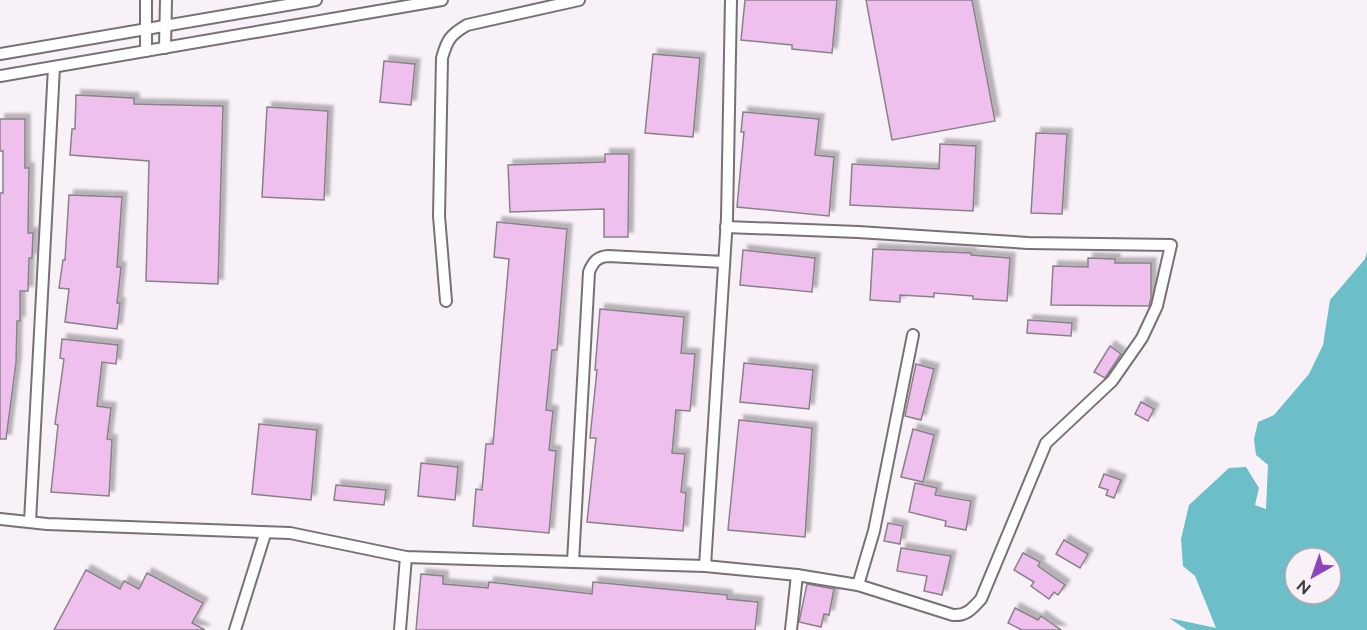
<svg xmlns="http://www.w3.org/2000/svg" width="1367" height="630" viewBox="0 0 1367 630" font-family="Raleway,sans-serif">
  <defs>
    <filter id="shadow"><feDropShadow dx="5" dy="-5" stdDeviation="1.5" flood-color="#0004"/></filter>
  </defs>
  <rect width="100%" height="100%" fill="#f8f1f8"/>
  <path fill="#6cbfc8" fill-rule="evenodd" d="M1367 252V630H1187L1169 618 1216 628 1195 576 1183 566 1181 539 1189 505 1229 468 1246 467 1259 488 1255 505 1266 509 1268 465 1256 455 1254 439 1258 422 1274 415 1309 374 1323 345 1330 300 1365 259ZM1295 558H1331V594H1295Z"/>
  <g fill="#efc0ee" stroke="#888288" stroke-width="1.5" filter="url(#shadow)">
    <path d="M745 0H837L832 53 792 49V45L741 40Z"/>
    <path d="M866 0H972L995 121 892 140Z"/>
    <path d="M653 54 700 58 693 137 645 133Z"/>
    <path d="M384 61 415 64 411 105 380 102Z"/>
    <path d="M76 95 134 98V104L223 106 218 284 146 281 149 161 70 155 72 129H75Z"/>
    <path d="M267 107 328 111 324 200 262 197Z"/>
    <path d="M743 112 819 119 815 155 834 157 829 216 737 207 744 132H741Z"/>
    <path d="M0 119H25V168H29L28 233H33L32 258H29L28 291H20V321H17L16 363 6 439H0V193H3V151H0Z"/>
    <path d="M1036 133 1067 134 1062 214 1031 213Z"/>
    <path d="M940 144 976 146 973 211 850 205 852 164 939 169Z"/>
    <path d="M605 154H629L628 237H604V209L510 212 508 165 605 162Z"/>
    <path d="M69 195 122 197 117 267H121L117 303H120L117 329 65 322 69 289 59 288 63 260H65Z"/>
    <path d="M497 222 567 229 557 350H552L546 410 553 411 549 450 556 451 549 533 473 526 476 489 482 490 486 444H493L509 259 494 257Z"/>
    <path d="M873 249 971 253V255L1010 258 1007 301 973 299V296L934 293V297L900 295V302L870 300Z"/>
    <path d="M743 250 815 258 812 292 740 285Z"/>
    <path d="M1088 258 1115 259V263H1151V298L1149 306 1051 305 1053 266 1088 267Z"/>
    <path d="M600 309 684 317 681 353 695 354 690 411 676 410 672 453 685 454 681 492 686 493 683 531 587 522 596 438H590L597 370H595Z"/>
    <path d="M1028 320 1072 323 1071 336 1027 333Z"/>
    <path d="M62 339 118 345 116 364 102 362 97 406 111 408 107 439 112 440 109 496 51 492 58 425 55 424 64 359 60 358Z"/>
    <path d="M1110 346 1121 354 1105 378 1094 372Z"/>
    <path d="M744 363 813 370 809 409 740 402Z"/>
    <path d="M916 364 934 369 921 420 905 416Z"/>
    <path d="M1141 402 1154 409 1148 421 1135 414Z"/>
    <path d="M739 420 812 428 805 537 728 530Z"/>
    <path d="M259 424 317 430 311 500 252 494Z"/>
    <path d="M913 429 934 435 923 482 901 477Z"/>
    <path d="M421 463 458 467 455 500 418 496Z"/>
    <path d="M1104 474 1121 480 1114 498 1106 495 1108 490 1099 487Z"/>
    <path d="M915 483 937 488 935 495 971 501 966 530 945 526 946 521 909 512Z"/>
    <path d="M336 485 386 490 384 505 334 500Z"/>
    <path d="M888 523 903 526 900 544 884 541Z"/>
    <path d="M1064 540 1088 554 1080 568 1056 554Z"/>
    <path d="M901 548 951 556 942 595 924 591 927 576 897 571Z"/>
    <path d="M1023 553 1040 562 1038 566 1065 585 1058 595 1054 592 1049 599 1031 586 1034 582 1014 570Z"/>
    <path d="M86 570 120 589 124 581 139 589 147 573 203 603 192 623 205 630H54Z"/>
    <path d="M421 574 443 576V584L488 588 489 582 592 594 593 582 727 595V599L758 602 755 630H416Z"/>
    <path d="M807 584 834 589 829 615 824 614 821 627 799 622Z"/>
    <path d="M1015 608 1038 620 1041 616 1061 630H1022L1008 623Z"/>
  </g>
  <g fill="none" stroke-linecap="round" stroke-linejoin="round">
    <g stroke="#777176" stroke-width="14">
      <g id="minor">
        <path d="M165 48 166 0"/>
        <path d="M146 51V0"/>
        <path d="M0 54 316 0"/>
        <path d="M0 76 442 0"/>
        <path d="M446 301 439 216 442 58C447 40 450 35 467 25L579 0"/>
        <path d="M0 519 47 524 290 533 406 557 705 566 797 575 858 585 953 615C966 616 972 609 981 599L1046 443 1112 381 1142 338 1157 306 1171 245 1028 243 858 232 726 227"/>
        <path d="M30 522 54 67"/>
        <path d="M573 562 589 272C593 262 597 257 608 256L724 262"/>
        <path d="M705 566 727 218 731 0"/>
        <path d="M858 585 874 531 913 335"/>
        <path d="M235 630 265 534"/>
        <path d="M400 630 406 557"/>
        <path d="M791 630 797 575"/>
      </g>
    </g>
    <use href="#minor" stroke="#fff" stroke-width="10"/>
  </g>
  <g transform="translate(1313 576) rotate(220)"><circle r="28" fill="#f8f1f8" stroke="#aea9ae" stroke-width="1.5"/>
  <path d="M0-4.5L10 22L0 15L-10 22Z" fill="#8e45b7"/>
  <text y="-9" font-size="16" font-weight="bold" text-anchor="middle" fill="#3e3c3e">N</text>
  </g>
</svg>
